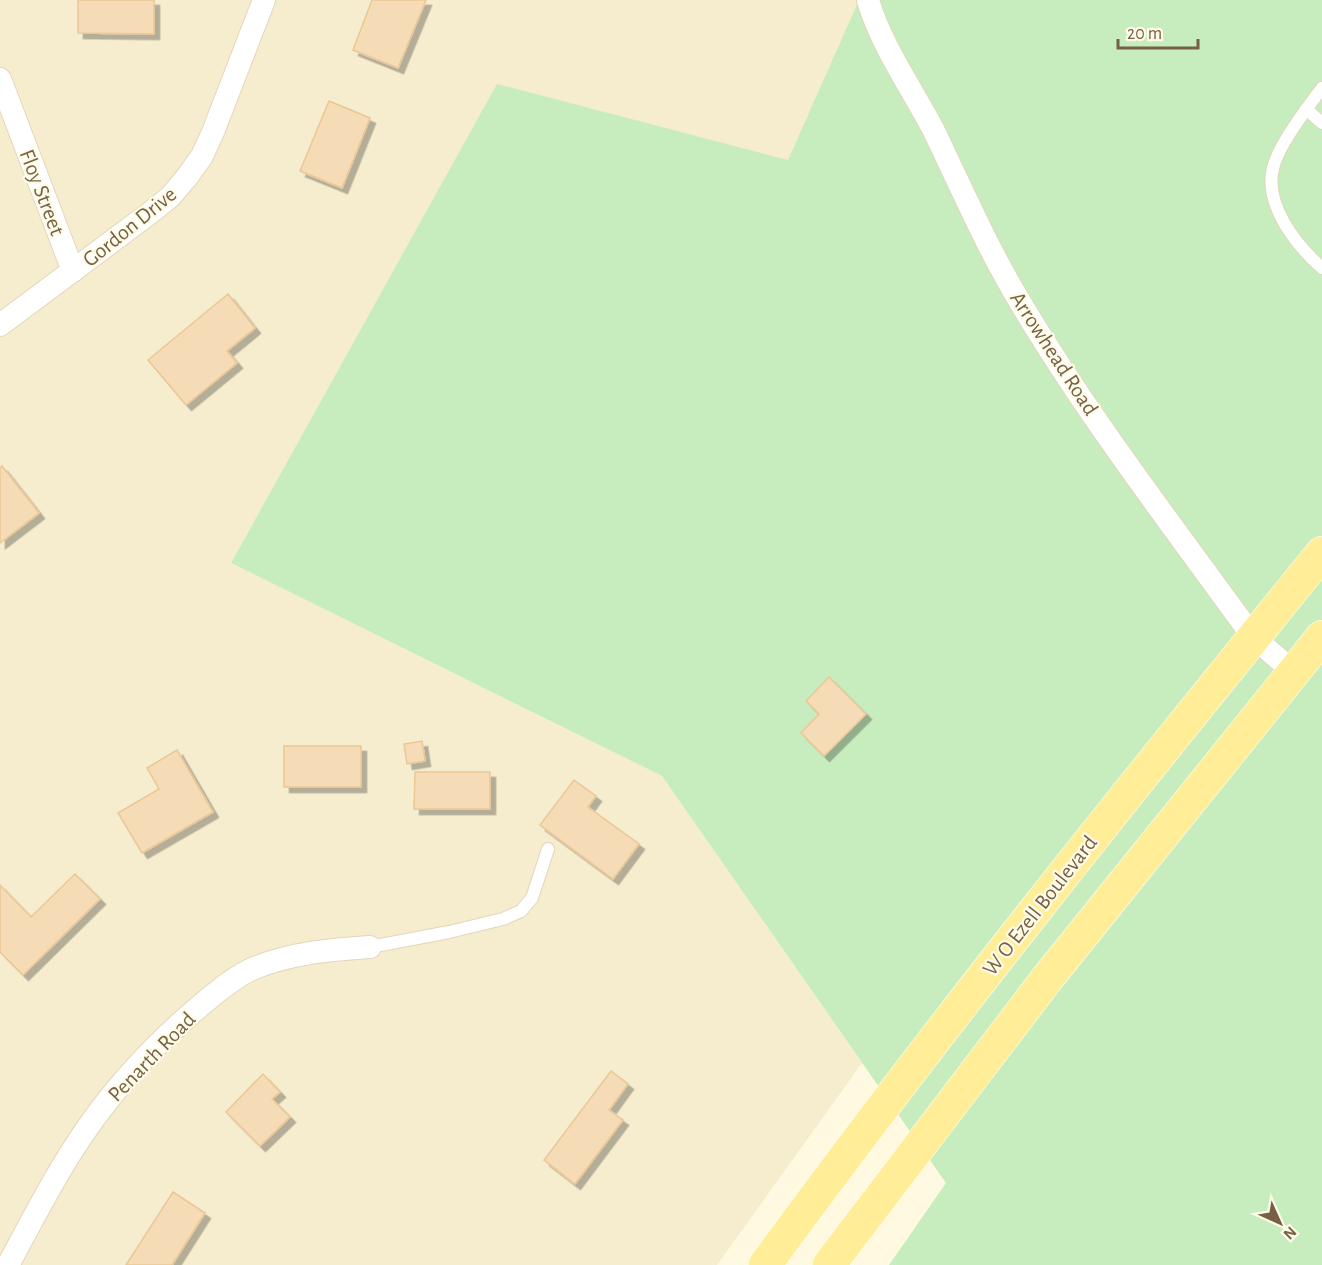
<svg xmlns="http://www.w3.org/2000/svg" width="1322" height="1265" viewBox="0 0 1322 1265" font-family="'Alegreya Sans',sans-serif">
  <defs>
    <filter id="shadow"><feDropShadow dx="5.5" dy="5.5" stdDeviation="0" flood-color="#0004"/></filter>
  </defs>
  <rect width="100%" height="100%" fill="#fef9e0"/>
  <path fill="#f6ecce" d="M0 0H859L788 161 497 85 231 563 662 776 862 1063 717 1265H0Z"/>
  <path fill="#c7edbe" d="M859 0H1322V1265H889L946 1183 662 776 231 563 497 84 788 160Z"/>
  <g fill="#f6dcb6" stroke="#eac795" stroke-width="1.5" filter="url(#shadow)">
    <path d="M78 0H154V34L78 33Z"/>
    <path d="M372 0H426L398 68 353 50Z"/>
    <path d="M329 101 370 118 342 188 300 171Z"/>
    <path d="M228 294 255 328 227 351 237 363 186 405 148 360Z"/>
    <path d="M2 466 39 513 0 543V468Z"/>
    <path d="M829 677 866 714 824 756 801 733 819 714 806 701Z"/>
    <path d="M422 741 425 761 407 764 404 744Z"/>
    <rect x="284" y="746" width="77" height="41"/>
    <path d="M177 750 213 812 142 853 118 813 159 789 147 768Z"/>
    <path d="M415 772H490V809H414Z"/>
    <path d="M574 780 596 796 588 807 639 844 613 879 540 825Z"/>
    <path d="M75 874 100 899 23 975 0 952V885L31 917Z"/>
    <path d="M611 1071 628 1084 609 1110 623 1120 575 1184 544 1160Z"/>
    <path d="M263 1074 280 1092 272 1099 290 1117 260 1146 226 1112Z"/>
    <path d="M173 1192 205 1213 172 1265H126Z"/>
  </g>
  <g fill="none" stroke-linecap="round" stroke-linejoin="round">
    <g stroke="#e3d6bc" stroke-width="14">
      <g id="service">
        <path d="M1322 88C1307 108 1279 144 1273 168 1264 205 1296 245 1322 268"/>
        <path d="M1306 109 1322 123"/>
        <path d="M370 947 449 932 503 919 521 911 532 898 548 849"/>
      </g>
    </g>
    <g stroke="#e3d6bc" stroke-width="24">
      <g id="minor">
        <path d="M868 0C880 43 912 89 933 129 962 189 988 250 1023 307 1092 422 1175 529 1253 637L1294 672"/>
        <path d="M0 79 73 271"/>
        <path d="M0 325 150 213 170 197 187 177 202 156 213 132 264 0"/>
        <path d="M8 1265C33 1219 57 1171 88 1127 116 1087 148 1052 185 1019 202 1004 229 980 250 970 287 953 329 950 370 947"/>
      </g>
    </g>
    <g stroke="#fff" stroke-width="34">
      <g id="primary">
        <path d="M765 1265C943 1022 1132 787 1322 553"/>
        <path d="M829 1265 1046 980 1322 637"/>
      </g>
    </g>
    <use href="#service" stroke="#fff" stroke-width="12"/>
    <use href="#minor" stroke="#fff" stroke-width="22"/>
    <use href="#primary" stroke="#ffee97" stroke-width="33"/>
  </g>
  <g text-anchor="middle" stroke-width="4.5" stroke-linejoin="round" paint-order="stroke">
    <g font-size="22" fill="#776145" stroke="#fffbe9">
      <text transform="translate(43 192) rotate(69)" y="8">Floy Street</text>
      <text transform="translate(129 226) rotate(-39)" y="8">Gordon Drive</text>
      <text transform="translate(1055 353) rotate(57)" y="8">Arrowhead Road</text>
      <text transform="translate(1039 905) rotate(-52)" y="8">W O Ezell Boulevard</text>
      <text transform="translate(151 1056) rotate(-46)" y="8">Penarth Road</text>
    </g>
  </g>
  <g transform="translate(1280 1223) rotate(135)" stroke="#fffbe9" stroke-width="4.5" paint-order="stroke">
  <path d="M0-4.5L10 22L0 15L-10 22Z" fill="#776145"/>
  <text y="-9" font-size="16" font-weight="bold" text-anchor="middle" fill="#776145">N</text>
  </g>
  <path d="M1118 39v9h80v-9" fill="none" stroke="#776145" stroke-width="3"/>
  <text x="1127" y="39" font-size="18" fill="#776145" stroke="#fffbe9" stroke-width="4.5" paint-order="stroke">20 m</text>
</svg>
